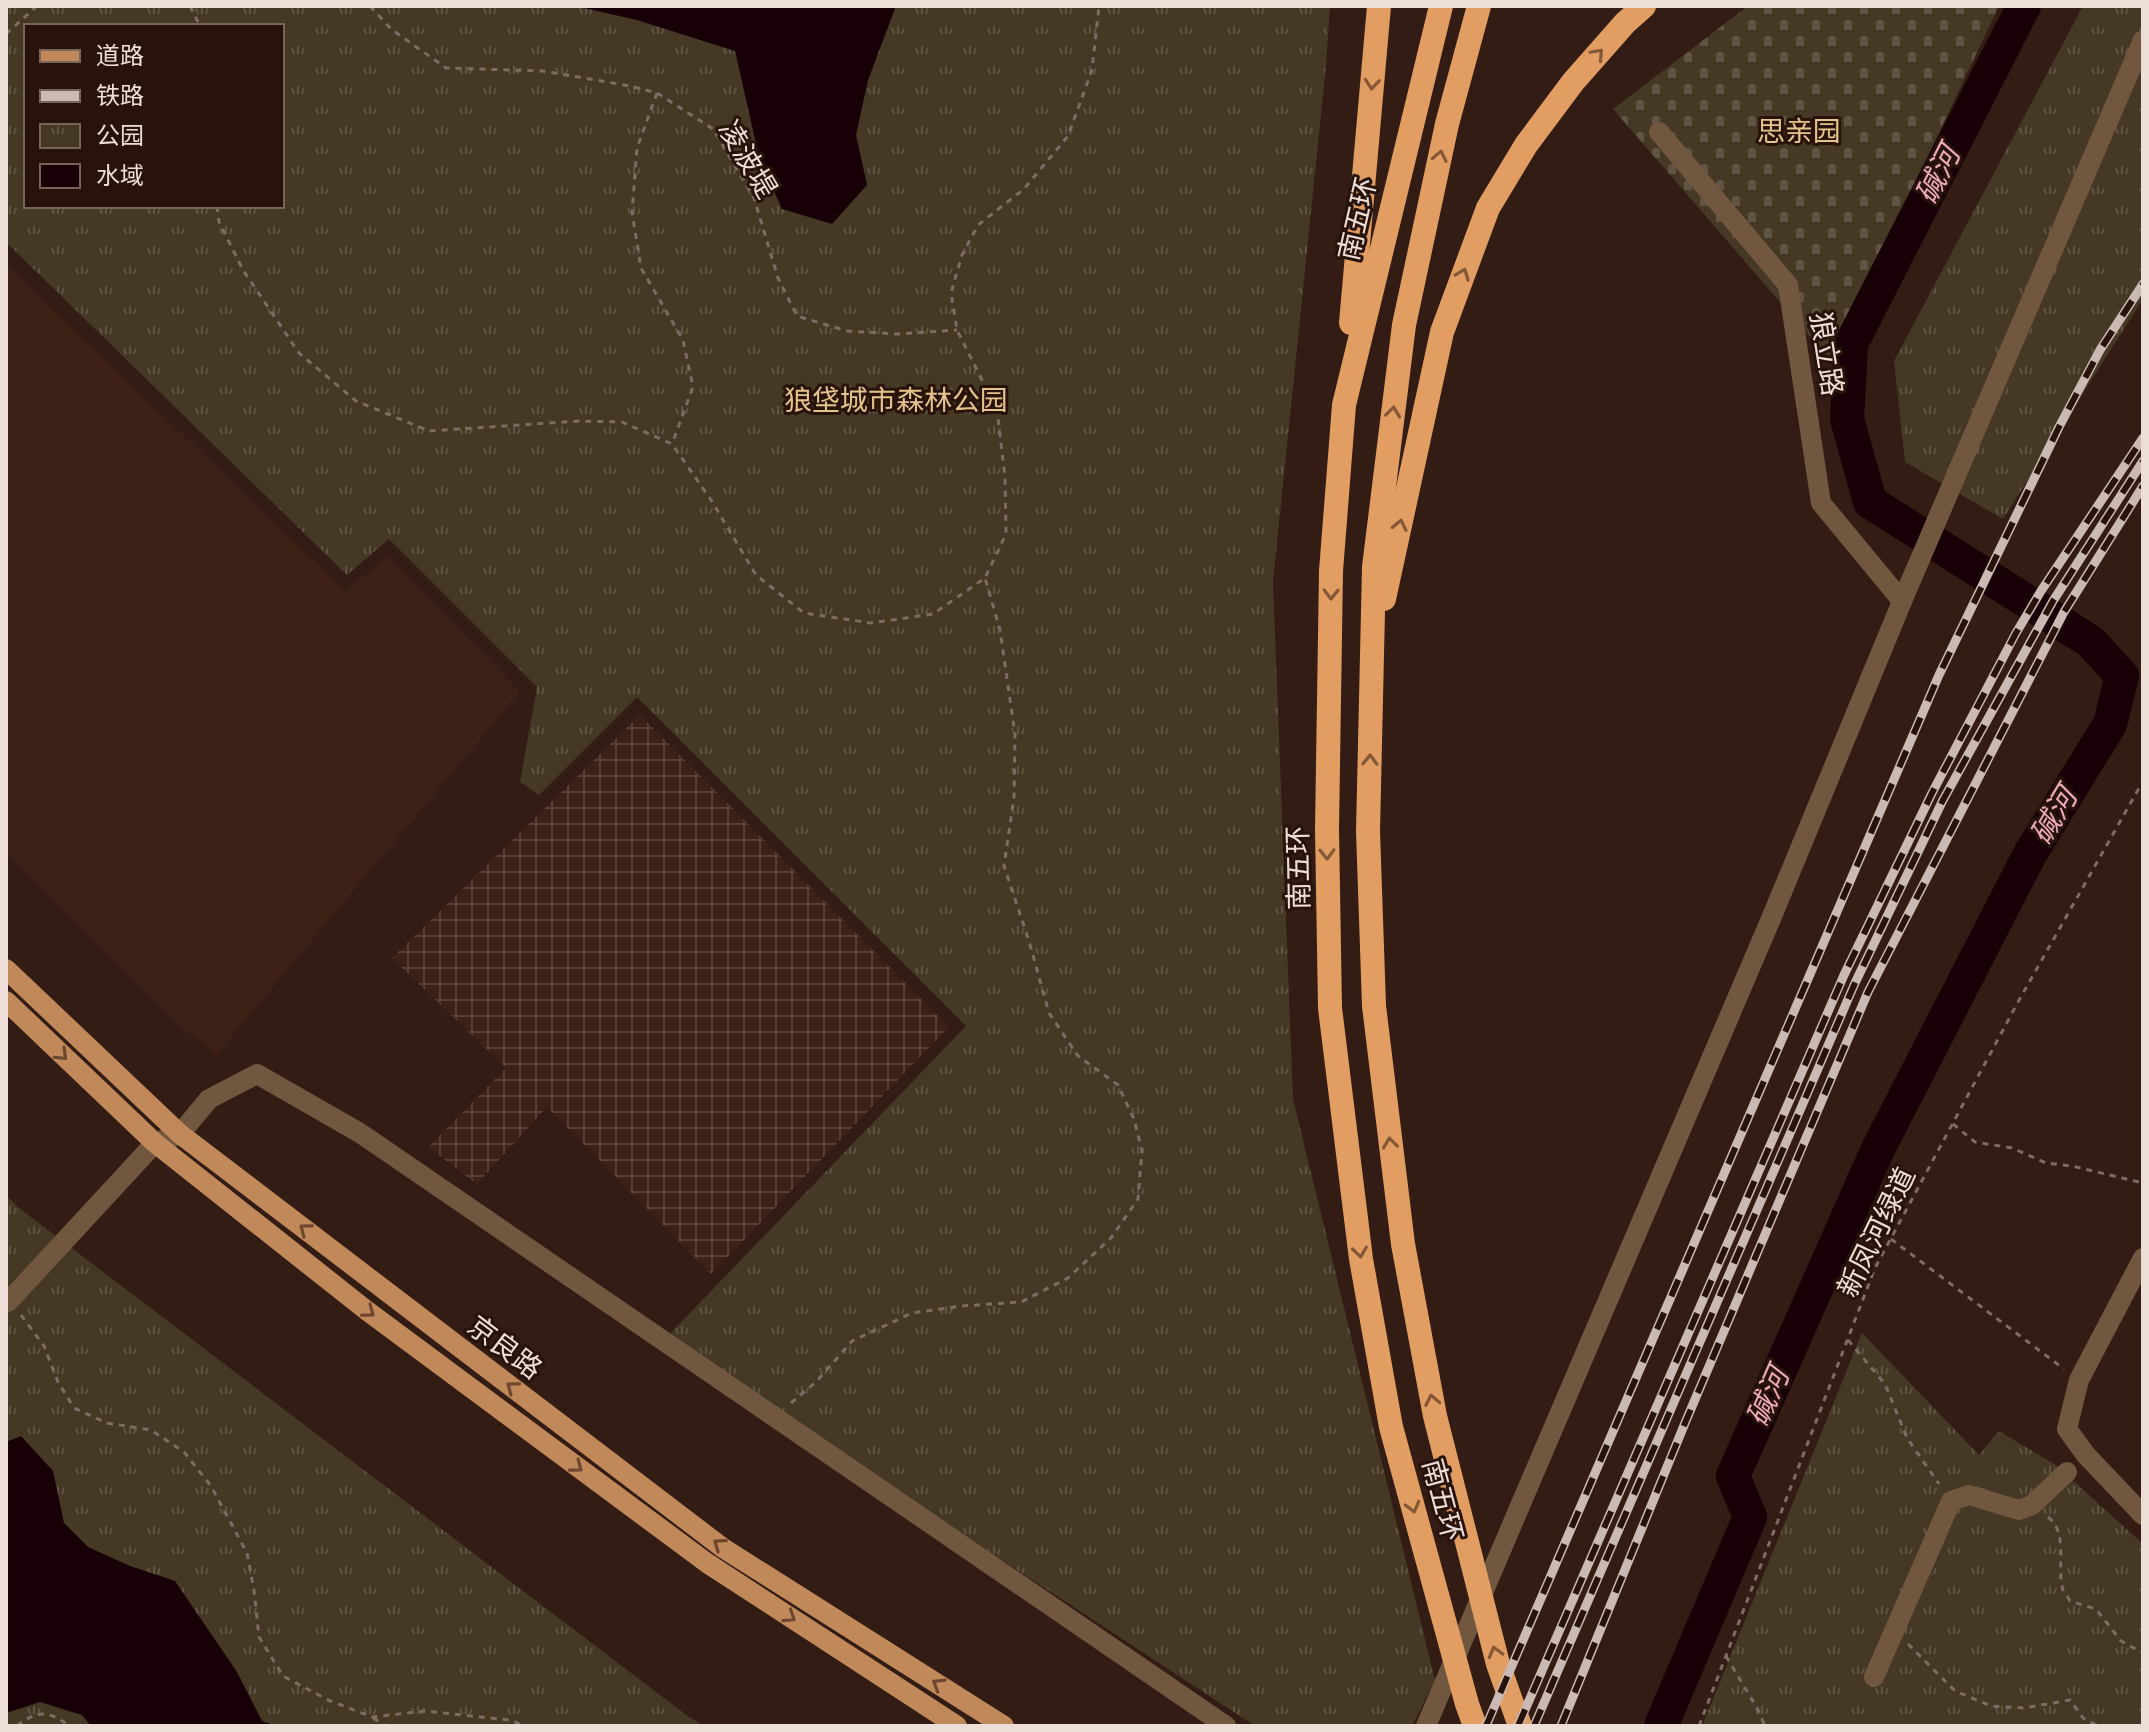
<svg xmlns="http://www.w3.org/2000/svg" width="2149" height="1732" viewBox="0 0 2149 1732" font-family="'Work Sans','Noto Sans SC',sans-serif">
  <defs>
    <pattern id="industrial-grid" width="8" height="8" patternUnits="userSpaceOnUse" patternTransform="scale(2)"><rect width="8" height="8" fill="#3e2116"/><path d="M0 4h8M4 0v8" fill="none" stroke="#5a4137"/></pattern>
    <pattern id="cemetery-stones" width="16" height="16" patternUnits="userSpaceOnUse" patternTransform="scale(2)"><rect width="16" height="16" fill="#453925"/><path d="M2 7V4a2 2 0 0 1 4 0v3zM10 15v-3a2 2 0 0 1 4 0v3z" fill="#605544"/></pattern>
    <pattern id="park-tufts" width="24" height="20" patternUnits="userSpaceOnUse" patternTransform="scale(2)"><rect width="24" height="20" fill="#453925"/><path d="M3 7l-1-3M5 7V3M7 7l1-3M15 17l-1-3M17 17v-4M19 17l1-3" fill="none" stroke="#605544"/></pattern>
  </defs>
  <rect width="100%" height="100%" fill="#321c14"/>
  <path fill="#3e2116" d="M6 264 346 592 387 555 520 692 217 1054 184 1030 6 853Z"/>
  <path fill="url(#industrial-grid)" d="M640 715 949 1027 711 1274 547 1107 477 1184 428 1147 506 1068 392 958Z"/>
  <path fill="url(#cemetery-stones)" d="M1748 6H1999L1831 361 1613 109Z"/>
  <g fill="url(#park-tufts)" fill-rule="evenodd">
    <path d="M6 6H1330L1326 66 1273 582 1293 1099 1435 1680 1412 1726H1255L665 1339 966 1026 637 697 539 795 520 782 537 687 389 539 347 575 6 242ZM26 26H282V206H26Z"/>
    <path d="M2083 6H2143V299L2003 519 1905 462 1894 361Z"/>
    <path d="M6 1195 19 1208 689 1717 704 1726H6Z"/>
    <path d="M1862 1333 1979 1455 1999 1431 2056 1465 2143 1544V1726H1702Z"/>
  </g>
  <g fill="#170107">
    <path d="M575 6H896L868 80 856 135 867 185 832 224 782 209 759 157 735 51 637 20Z"/>
    <path d="M21 1436 53 1471 64 1523 88 1547 130 1566 175 1581 237 1672 262 1721 276 1726H91L82 1715 40 1702 6 1713V1442Z"/>
  </g>
  <g fill="none" stroke-linecap="round" stroke-linejoin="round">
    <path stroke="#170107" stroke-width="34" d="M1661 1726 1750 1517 1733 1476 1878 1149 2030 854 2110 724 2122 676 2091 642 1870 502 1847 419 1851 344 2024 6"/>
    <g stroke="#7f6b64" stroke-width="3" stroke-dasharray="6 6" stroke-linecap="butt">
      <path d="M190 6 200 26"/>
      <path d="M370 6 391 29 446 68 543 71 630 86 657 93 713 129 754 198 778 278 797 316 847 331 898 334 957 330"/>
      <path d="M6 34 37 6"/>
      <path d="M657 93 637 148 632 212 641 268 683 340 693 387 672 444"/>
      <path d="M217 206 219 222 243 270 299 353 356 401 429 431 579 421 622 422 672 444 711 500 756 575 804 613 871 623 933 614 985 578 1006 534 1005 477 997 410 957 330 951 293 962 255 978 225 1024 189 1068 136 1092 70 1099 6"/>
      <path d="M1953 1124 1975 1142 2012 1148 2046 1163 2072 1166 2143 1183"/>
      <path d="M1891 1239 2064 1369"/>
      <path d="M21 1315 44 1346 58 1382 74 1408 107 1423 151 1430 184 1452 211 1486 247 1553 254 1590 259 1637 283 1676 328 1700 372 1717 425 1711 509 1720 525 1726"/>
      <path d="M1848 1340 1885 1384 1907 1438 1939 1484"/>
      <path d="M791 1403 817 1381 852 1341 912 1313 962 1306 1021 1302 1068 1278 1111 1238 1138 1199 1142 1151 1134 1119 1118 1085 1078 1056 1049 1013 1029 941 1004 866 1014 797 1015 734 1000 630 985 578"/>
      <path d="M2048 1517C2069 1533 2056 1567 2063 1590 2065 1594 2068 1597 2070 1601L2096 1609 2121 1641 2143 1653"/>
      <path d="M1908 1644 1955 1691 1991 1706 2024 1708 2070 1700 2083 1718 2098 1726"/>
      <path d="M1726 1656 1757 1708 1765 1726"/>
      <path d="M373 1718 386 1726"/>
      <path d="M17 1726C37 1710 49 1710 69 1726"/>
      <path d="M1699 1726 1875 1268 2018 1002 2143 781"/>
    </g>
    <g stroke="#725740" stroke-width="20">
      <path d="M1659 132 1788 285 1821 503 1902 601"/>
      <path d="M2143 1258 2079 1380 2067 1429 2086 1455 2143 1515"/>
      <path d="M8 1302 155 1143 180 1134 209 1099 257 1074 360 1133 1226 1726"/>
      <path d="M1874 1677 1951 1501 1969 1495 2019 1510 2032 1505 2067 1472"/>
      <path d="M1426 1726 1773 914 1903 599 2143 40"/>
    </g>
    <g stroke="#c18959" stroke-width="20">
      <path d="M6 969 180 1134 723 1548 1004 1726"/>
      <path d="M6 1001 155 1143 366 1310 707 1563 957 1726"/>
    </g>
    <g stroke="#e19d62" stroke-width="24">
      <path d="M1441 6 1344 405 1331 571 1327 829 1330 1008 1361 1259 1391 1427 1467 1704 1475 1726"/>
      <path d="M1479 6 1447 124 1404 325 1374 567 1368 831 1374 1006 1403 1244 1435 1416 1498 1664 1520 1726"/>
      <path d="M1351 323 1379 6"/>
      <path d="M1384 599 1442 332 1488 208 1526 145 1573 82 1625 23 1644 6"/>
    </g>
    <g stroke="#cbbab4" stroke-width="9">
      <g id="rail">
        <path d="M1486 1726 1939 675 2059 427 2100 350 2143 284"/>
        <path d="M1518 1726 1844 975 1932 793 2016 633 2041 591 2143 438"/>
        <path d="M1534 1726 1855 983 1943 800 2053 601 2143 461"/>
        <path d="M1561 1726 1685 1423 1868 992 2064 612 2143 486"/>
      </g>
    </g>
    <use href="#rail" stroke="#28130a" stroke-width="6" stroke-dasharray="18" stroke-linecap="butt"/>
  </g>
  <defs><path id="oneway-chevron" d="M-2-3.5L2.5 0L-2 3.5" fill="none" stroke-width="1.6" stroke-linecap="round" stroke-linejoin="round" transform="scale(2)"/></defs>
  <g stroke="#845836">
    <use href="#oneway-chevron" transform="translate(1598 54) rotate(-48)"/>
    <use href="#oneway-chevron" transform="translate(1372 84) rotate(95)"/>
    <use href="#oneway-chevron" transform="translate(1440 156) rotate(-78)"/>
    <use href="#oneway-chevron" transform="translate(1463 274) rotate(-69)"/>
    <use href="#oneway-chevron" transform="translate(1393 412) rotate(-83)"/>
    <use href="#oneway-chevron" transform="translate(1400 525) rotate(-78)"/>
    <use href="#oneway-chevron" transform="translate(1331 594) rotate(91)"/>
    <use href="#oneway-chevron" transform="translate(1370 760) rotate(-89)"/>
    <use href="#oneway-chevron" transform="translate(1327 854) rotate(89)"/>
    <use href="#oneway-chevron" transform="translate(1390 1143) rotate(-97)"/>
    <use href="#oneway-chevron" transform="translate(1360 1252) rotate(82)"/>
    <use href="#oneway-chevron" transform="translate(1432 1400) rotate(-101)"/>
    <use href="#oneway-chevron" transform="translate(1413 1507) rotate(75)"/>
    <use href="#oneway-chevron" transform="translate(1495 1652) rotate(-105)"/>
  </g>
  <g stroke="#6d482e">
    <use href="#oneway-chevron" transform="translate(62 1055) rotate(44)"/>
    <use href="#oneway-chevron" transform="translate(305 1229) rotate(-143)"/>
    <use href="#oneway-chevron" transform="translate(369 1312) rotate(37)"/>
    <use href="#oneway-chevron" transform="translate(512 1387) rotate(-143)"/>
    <use href="#oneway-chevron" transform="translate(577 1467) rotate(37)"/>
    <use href="#oneway-chevron" transform="translate(719 1544) rotate(-144)"/>
    <use href="#oneway-chevron" transform="translate(790 1617) rotate(33)"/>
    <use href="#oneway-chevron" transform="translate(938 1684) rotate(-148)"/>
  </g>
  <g text-anchor="middle" stroke-width="6" stroke-linejoin="round" paint-order="stroke">
    <g font-size="28" fill="#e4c38c" stroke="#28130a">
      <text x="1799" y="141">思亲园</text>
      <text x="896" y="410">狼垡城市森林公园</text>
    </g>
    <g font-size="28" fill="#eeded8" stroke="#28130a">
      <text transform="translate(748 159) rotate(59)" y="10">凌波堤</text>
      <text transform="translate(1357 219) rotate(-77)" y="10">南五环</text>
      <text transform="translate(1827 354) rotate(81)" y="10">狼立路</text>
      <text transform="translate(1298 868) rotate(-91)" y="10">南五环</text>
      <text transform="translate(1876 1232) rotate(-64)" y="10">新凤河绿道</text>
      <text transform="translate(505 1347) rotate(37)" y="10">京良路</text>
      <text transform="translate(1443 1500) rotate(75)" y="10">南五环</text>
    </g>
    <g font-size="30" font-style="italic" fill="#eca9bb" stroke="#28130a">
      <text transform="translate(1938 175) rotate(-63)" y="10">碱河</text>
      <text transform="translate(2054 816) rotate(-59)" y="10">碱河</text>
      <text transform="translate(1768 1397) rotate(-66)" y="10">碱河</text>
    </g>
  </g>
  <rect width="2149" height="1732" fill="none" stroke="#eeded8" stroke-width="16"/>
  <rect x="24" y="24" width="260" height="184" fill="#28130a" stroke="#77645c" stroke-width="2"/>
  <rect x="40" y="50" width="40" height="12" fill="#c18959" stroke="#77645c" stroke-width="2"/>
  <text x="96" y="64" font-size="24" fill="#eeded8">道路</text>
  <rect x="40" y="90" width="40" height="12" fill="#cbbab4" stroke="#77645c" stroke-width="2"/>
  <text x="96" y="104" font-size="24" fill="#eeded8">铁路</text>
  <rect x="40" y="124" width="40" height="24" fill="url(#park-tufts)" stroke="#77645c" stroke-width="2"/>
  <text x="96" y="144" font-size="24" fill="#eeded8">公园</text>
  <rect x="40" y="164" width="40" height="24" fill="#170107" stroke="#77645c" stroke-width="2"/>
  <text x="96" y="184" font-size="24" fill="#eeded8">水域</text>
</svg>
